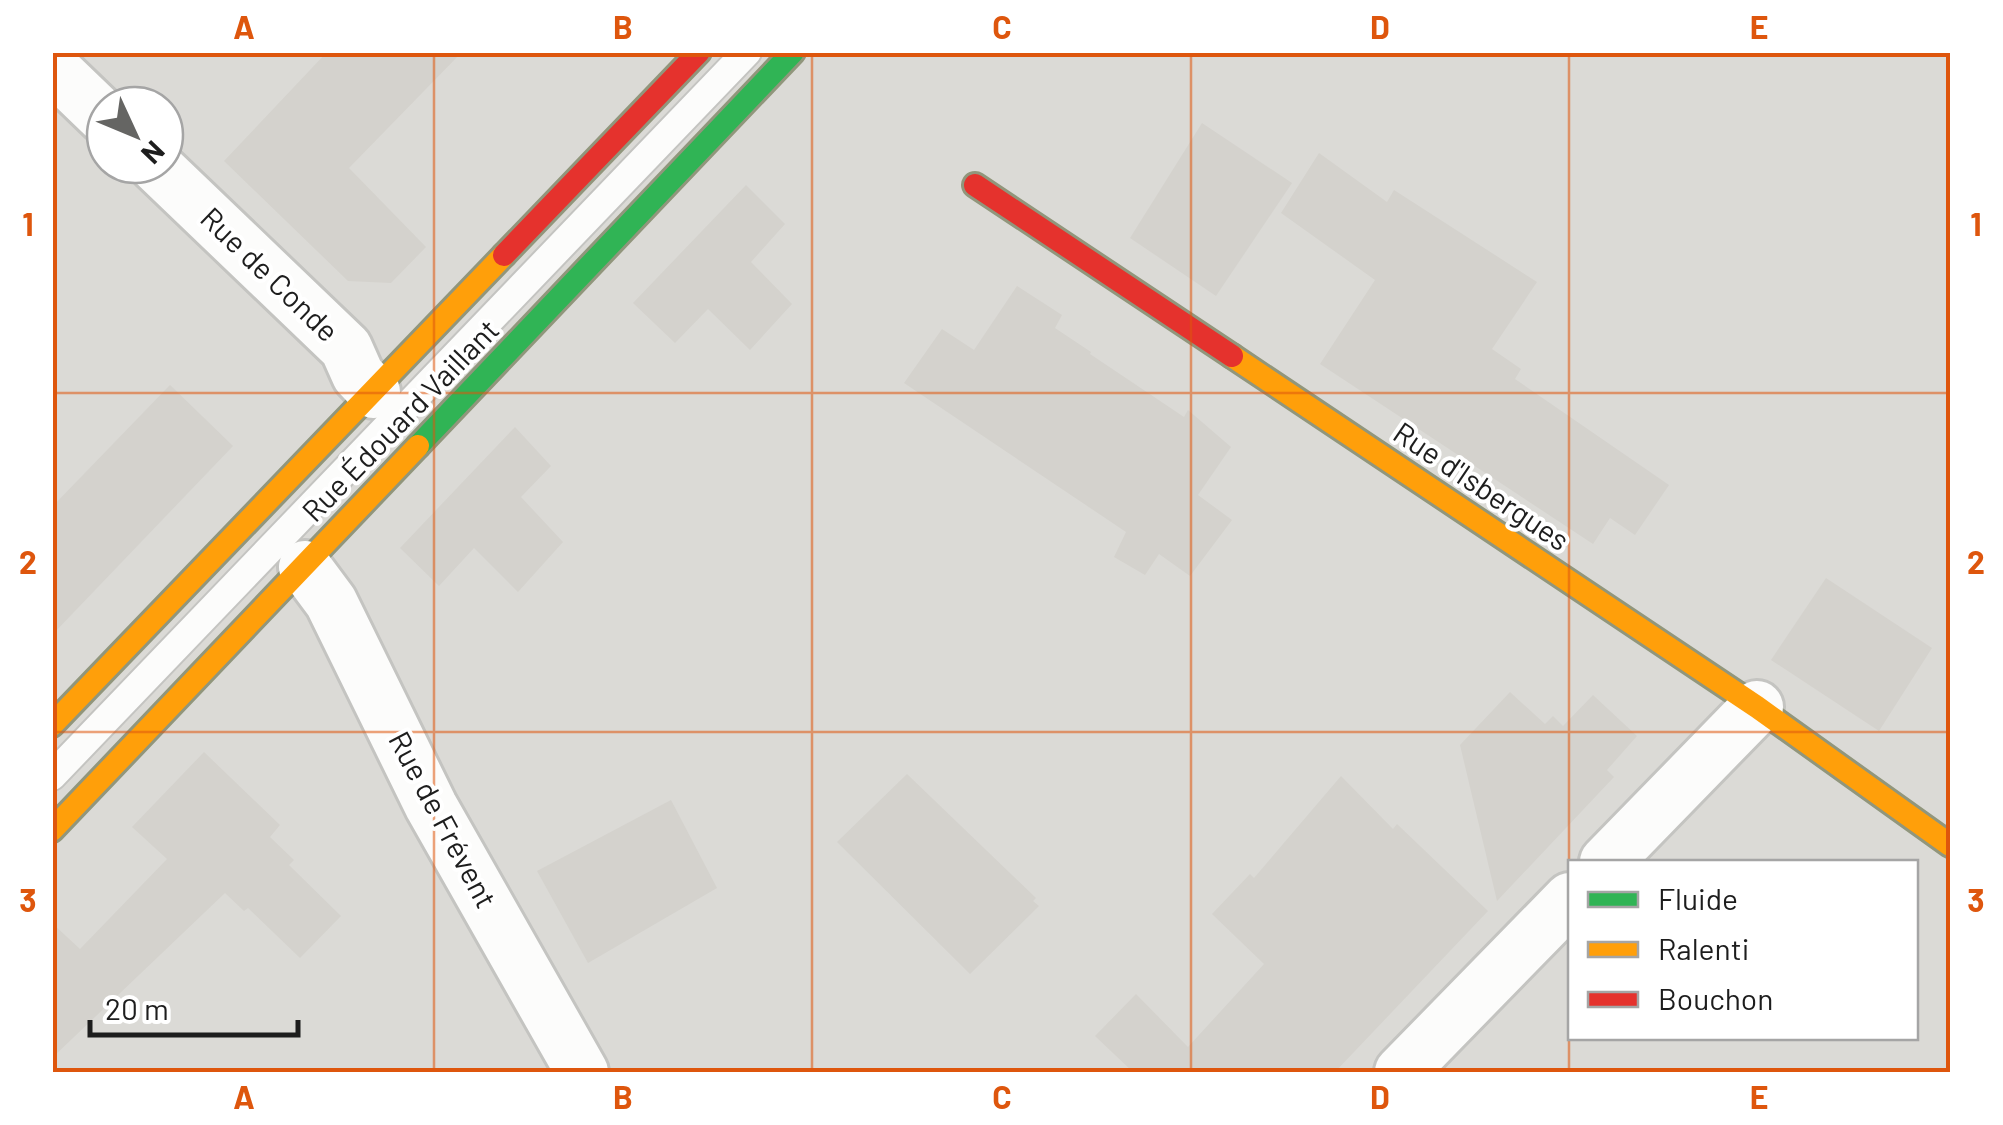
<svg xmlns="http://www.w3.org/2000/svg" width="2003" height="1125" viewBox="0 0 2003 1125" font-family="Barlow,sans-serif">
  <rect width="100%" height="100%" fill="#ecebe4"/>
  <path fill="#dbdad6" fill-rule="evenodd" d="M52 53H1950V1072H53ZM105 105H165V165H105ZM1570 862H1916V1038H1570Z"/>
  <g fill="#d4d2cd">
    <path d="M327 52H462L349 168 426 247 391 283 348 281 224 161Z"/>
    <path d="M1202 123 1292 183 1216 296 1130 238Z"/>
    <path d="M1319 153 1387 202 1394 190 1537 282 1492 349 1521 369 1515 379 1669 485 1635 535 1610 518 1593 544 1320 364 1375 280 1281 213Z"/>
    <path d="M746 185 785 224 751 262 792 304 750 350 708 309 675 343 633 303Z"/>
    <path d="M1017 286 1062 315 1055 328 1091 352 1090 354 1184 417 1188 410 1231 447 1198 495 1232 520 1190 576 1159 554 1145 575 1114 557 1126 532 904 383 942 329 974 350Z"/>
    <path d="M170 385 233 446 52 635V507Z"/>
    <path d="M515 427 551 466 521 497 563 542 518 592 474 548 439 586 400 548Z"/>
    <path d="M1826 578 1932 648 1879 731 1771 660Z"/>
    <path d="M1510 692 1545 724 1553 716 1563 726 1593 695 1637 736 1607 770 1614 777 1497 901 1460 745Z"/>
    <path d="M204 752 280 825 270 837 294 860 289 865 341 916 300 958 248 908 244 911 225 893 52 1058V923L80 949 167 859 132 827Z"/>
    <path d="M907 774 1036 898 1033 901 1039 906 970 974 837 842Z"/>
    <path d="M1341 776 1393 829 1397 824 1488 911 1335 1072H1133L1095 1036 1136 994 1188 1047 1264 964 1212 914 1250 874 1254 878Z"/>
    <path d="M671 800 717 888 588 963 537 871Z"/>
  </g>
  <g fill="none" stroke-linecap="round" stroke-linejoin="round">
    <g stroke="#c4c4c1" stroke-width="32">
      <path id="lane" d="M52 776 747 52"/>
    </g>
    <g stroke="#c4c4c1" stroke-width="58">
      <g id="street">
        <path d="M52 67 105 118"/>
        <path d="M155 165 346 348 358 375 374 392"/>
        <path d="M305 567 331 602 431 806 582 1072"/>
        <path d="M1606 862 1757 707"/>
        <path d="M1401 1072 1570 899"/>
      </g>
    </g>
    <g stroke="#91967c" stroke-width="28">
      <path id="fast" d="M418 446 793 52"/>
    </g>
    <g stroke="#91967c" stroke-width="28">
      <g id="slow">
        <path d="M1232 356 1757 707 1950 845"/>
        <path d="M52 725 504 255"/>
        <path d="M52 830 418 446"/>
      </g>
    </g>
    <g stroke="#91967c" stroke-width="28">
      <g id="jam">
        <path d="M975 185 1232 356"/>
        <path d="M504 255 699 52"/>
      </g>
    </g>
    <use href="#lane" stroke="#fcfcfb" stroke-width="28"/>
    <use href="#street" stroke="#fcfcfb" stroke-width="52"/>
    <use href="#fast" stroke="#30b455" stroke-width="22"/>
    <use href="#slow" stroke="#ff9f0a" stroke-width="22"/>
    <use href="#jam" stroke="#e5322d" stroke-width="22"/>
  </g>
  <path fill="none" stroke="#de560d" stroke-width="2.5" stroke-opacity="0.55" d="M434 52V1072M812 52V1072M1191 52V1072M1569 52V1072M52 393H1950M52 732H1950"/>
  <g text-anchor="middle" stroke-width="8" stroke-linejoin="round" paint-order="stroke">
    <g font-size="30" fill="#1d1d1d" stroke="#fff">
      <text transform="translate(269 275) rotate(44)" y="10">Rue de Conde</text>
      <text transform="translate(401 421) rotate(-46)" y="10">Rue Édouard Vaillant</text>
      <text transform="translate(1481 487) rotate(34)" y="10">Rue d'Isbergues</text>
      <text transform="translate(442 820) rotate(62)" y="10">Rue de Frévent</text>
    </g>
  </g>
  <rect width="2003" height="1125" fill="none" stroke="#ffffff" stroke-width="110"/>
  <rect x="1568" y="860" width="350" height="180" fill="#ffffff" stroke="#a5a5a5" stroke-width="2.5"/>
  <rect x="1588" y="892" width="50" height="15" fill="#30b455" stroke="#a5a5a5" stroke-width="2.5"/>
  <text x="1658" y="910" font-size="30" fill="#1d1d1d">Fluide</text>
  <rect x="1588" y="942" width="50" height="15" fill="#ff9f0a" stroke="#a5a5a5" stroke-width="2.5"/>
  <text x="1658" y="960" font-size="30" fill="#1d1d1d">Ralenti</text>
  <rect x="1588" y="992" width="50" height="15" fill="#e5322d" stroke="#a5a5a5" stroke-width="2.5"/>
  <text x="1658" y="1010" font-size="30" fill="#1d1d1d">Bouchon</text>
  <g transform="translate(135 135) rotate(134)"><circle r="48" fill="#ffffff" stroke="#a5a5a5" stroke-width="2.5"/>
  <path d="M0-8L18 38L0 25L-18 38Z" fill="#656563"/>
  <text y="-15" font-size="28" font-weight="bold" text-anchor="middle" fill="#1d1d1d">N</text>
  </g>
  <path d="M90 1020v15h208v-15" fill="none" stroke="#1d1d1d" stroke-width="5"/>
  <text x="105" y="1020" font-size="30" fill="#1d1d1d" stroke="#ffffff" stroke-width="8" paint-order="stroke">20 m</text>
  <rect x="55" y="55" width="1893" height="1015" fill="none" stroke="#de560d" stroke-width="4"/>
  <g font-size="32" text-anchor="middle" font-weight="bold" fill="#de560d">
    <text x="244" y="39">A</text>
    <text x="623" y="39">B</text>
    <text x="1002" y="39">C</text>
    <text x="1380" y="39">D</text>
    <text x="1759" y="39">E</text>
    <text x="28" y="236">1</text>
    <text x="1976" y="236">1</text>
    <text x="28" y="574">2</text>
    <text x="1976" y="574">2</text>
    <text x="28" y="912">3</text>
    <text x="1976" y="912">3</text>
    <text x="244" y="1109">A</text>
    <text x="623" y="1109">B</text>
    <text x="1002" y="1109">C</text>
    <text x="1380" y="1109">D</text>
    <text x="1759" y="1109">E</text>
  </g>
</svg>
